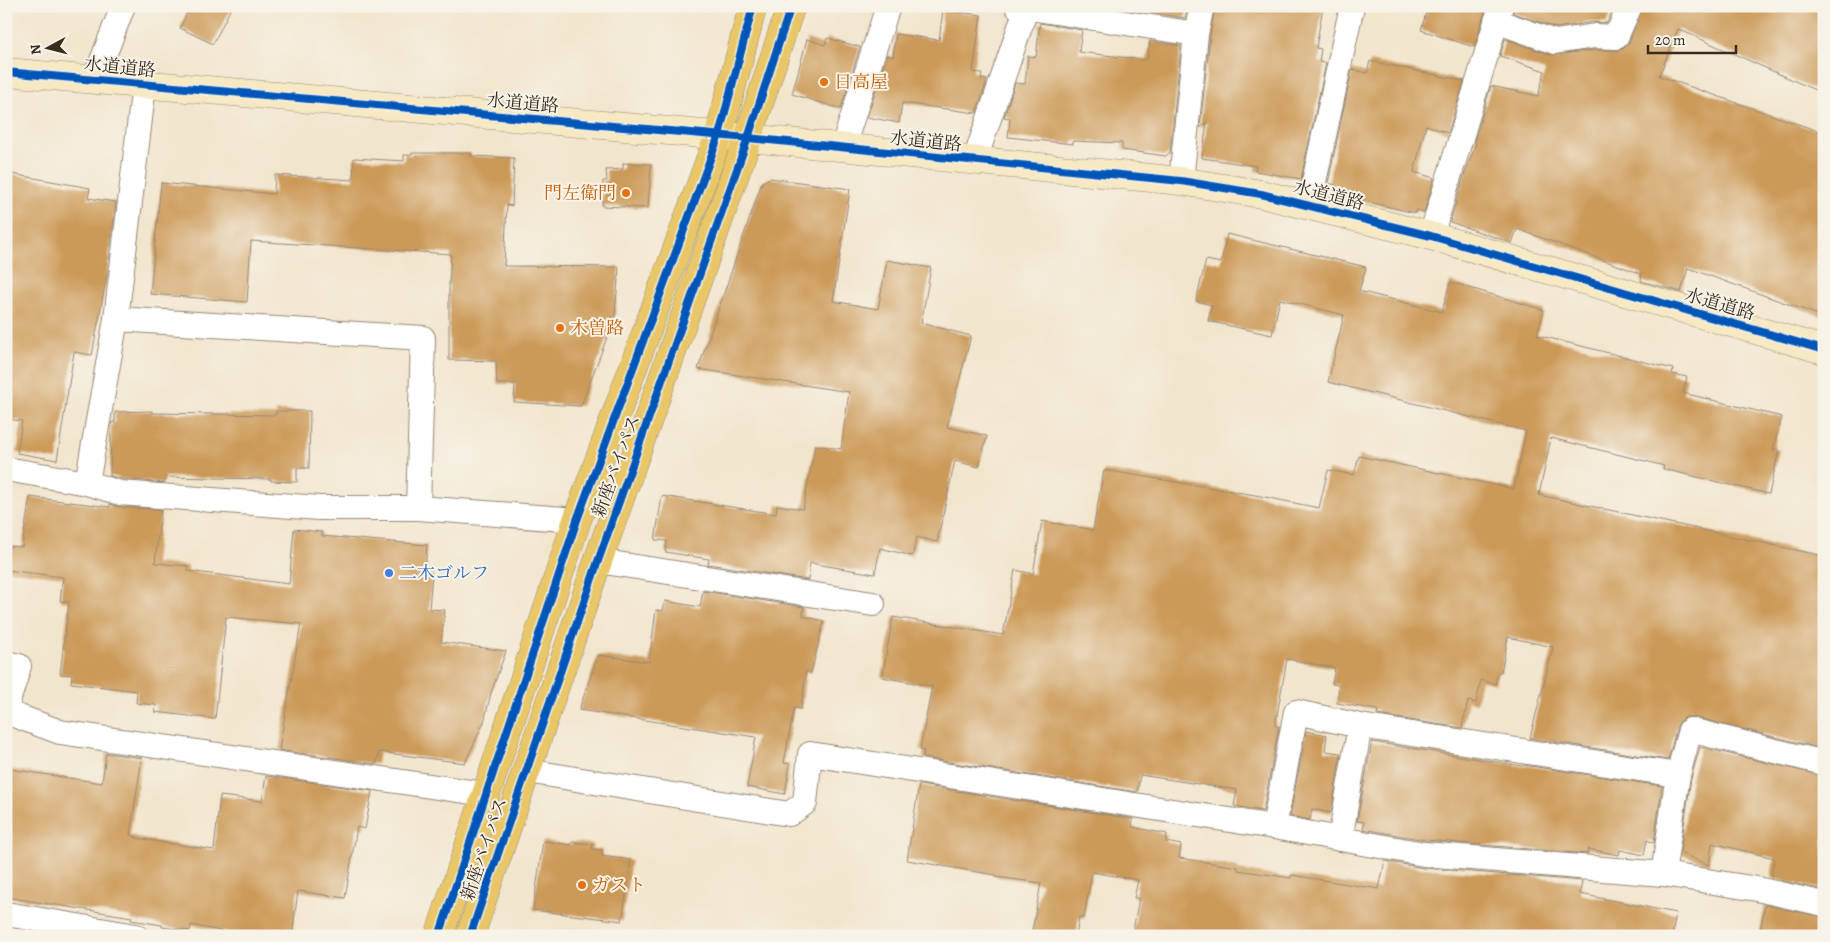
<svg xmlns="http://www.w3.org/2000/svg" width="1830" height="942" viewBox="0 0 1830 942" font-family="Alegreya,'Noto Serif JP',serif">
  <rect width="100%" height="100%" fill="#f7f3e8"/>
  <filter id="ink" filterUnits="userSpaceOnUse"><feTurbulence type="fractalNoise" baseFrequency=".02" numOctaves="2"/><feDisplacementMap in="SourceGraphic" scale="10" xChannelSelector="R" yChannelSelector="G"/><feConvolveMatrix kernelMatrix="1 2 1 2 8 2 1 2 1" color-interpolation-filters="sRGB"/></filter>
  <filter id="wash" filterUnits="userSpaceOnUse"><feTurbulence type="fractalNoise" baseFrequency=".0096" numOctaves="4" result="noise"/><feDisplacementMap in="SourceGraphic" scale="20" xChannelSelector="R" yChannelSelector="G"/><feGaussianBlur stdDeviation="1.12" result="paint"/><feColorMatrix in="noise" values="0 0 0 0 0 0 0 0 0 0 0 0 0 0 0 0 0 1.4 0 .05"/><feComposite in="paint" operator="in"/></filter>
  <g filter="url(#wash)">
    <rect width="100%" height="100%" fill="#f2e5cd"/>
    <g id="blocks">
      <g fill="#cc9a58">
        <path d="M190 6H232L213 44 180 28Z"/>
        <path d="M1154 6H1188L1185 18 1153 13Z"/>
        <path d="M1215 6H1323L1316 48 1321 49 1319 62 1326 63 1301 179 1255 171 1256 166 1202 158 1207 122 1200 128 1210 36Z"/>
        <path d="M1428 6H1466L1485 12 1474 47 1421 30Z"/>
        <path d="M1514 6H1615L1607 23 1593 22 1556 28 1513 13Z"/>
        <path d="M1643 6H1824V94L1678 29 1659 76 1824 133V317L1688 268 1681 292 1641 281 1642 274 1517 229 1512 243 1450 222 1464 176 1476 143 1474 142 1491 86 1538 96 1545 71 1500 56 1505 39 1551 55 1596 50 1616 51 1624 48 1629 43Z"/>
        <path d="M943 10 981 15 973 72 982 73 981 79 987 80 976 113 902 103 899 123 867 117 887 55 893 57 896 34 939 40Z"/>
        <path d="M1040 23 1082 30 1079 52 1147 60 1150 41 1181 46 1170 152 1166 156 1122 150V143L1073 141V144L1008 137 1010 118 1004 117 1015 83 1025 84 1028 56 1036 57Z"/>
        <path d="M827 38 860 47 841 109 792 94 807 39 825 45Z"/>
        <path d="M1370 61 1464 81 1448 133 1426 125 1414 172 1434 178 1424 213 1416 210 1415 213 1334 194 1336 185 1328 183 1352 69 1367 73Z"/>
        <path d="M412 153H471V156L514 158 512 206 507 205 504 266 619 267 615 316 581 406 514 402 515 384H497L496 361 449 360V285L451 254 251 241 247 302 150 294 161 183 274 194 275 175 353 180 354 158 404 161V155H411Z"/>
        <path d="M623 163 651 164 648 208 602 206 603 181H607L606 170 623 169Z"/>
        <path d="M6 173 90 188 88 198 116 202 107 275 92 355 74 352 57 460 17 453 22 421 6 419Z"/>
        <path d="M770 178 850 189 833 301 878 309 887 260 931 268 921 323 971 336 947 427 987 436 979 467 955 461 937 542 917 537 912 556 880 548 875 574 810 563 808 580 708 564 709 559 665 552 667 541 655 540 662 496 776 514 777 505 803 509 815 445 841 449 849 392 698 369 762 182Z"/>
        <path d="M1227 234 1366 267 1359 291 1442 312 1450 282 1544 310 1537 335 1673 369 1672 374 1687 377 1683 393 1782 417 1773 449 1779 450 1769 494 1663 469 1664 466 1649 462 1551 438 1539 495 1824 556V749L1693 717H1686L1680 721 1677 726 1668 760 1530 738 1553 647 1508 637 1501 672H1498L1495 684 1481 680 1476 703 1468 701 1462 728 1377 715 1378 710 1337 703 1339 685 1332 684 1335 668 1287 659 1275 726H1279L1263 811 1234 806 1237 790 1140 775 1137 792 923 758 924 751 920 750 932 686 882 677 893 617 1003 635 1015 570 1033 574 1042 521 1093 530 1104 470 1255 495 1319 508 1328 470 1354 475 1359 456 1514 489 1526 431 1328 382 1344 315 1280 299 1272 335 1208 321 1212 305 1196 301 1206 260 1221 263Z"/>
        <path d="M152 411V413L215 414 276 415V411H310L309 468H297V482L271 481V479L165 477 164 483 123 479 110 476 111 428 112 422H115V412Z"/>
        <path d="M30 497 110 507V504L119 507 161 510 155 563 188 566V571L289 584 294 529 322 532V536L427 545 425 572 432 573 429 609 445 610 441 642 506 651 491 693 484 722 465 763 379 752 377 764 279 750 301 624 226 617 215 719 155 712 156 705 136 703 137 691 71 683 72 675 60 674 69 602 60 601 63 577 6 570 9 546 22 547Z"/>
        <path d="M703 591 804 607 803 616 824 621 811 673 806 671 801 709 794 708 784 763 790 764 785 794 747 787 756 737 579 710 598 655 649 662 656 610 663 611 665 601 700 607Z"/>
        <path d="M1306 731 1327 735 1325 751 1341 753 1331 813 1312 809 1310 820 1290 816Z"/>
        <path d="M1372 742 1522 766 1523 765 1662 786 1654 843 1647 840 1644 855 1620 850 1619 855 1588 849 1587 854 1426 840 1363 829 1364 822 1357 821Z"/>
        <path d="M1700 747 1824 776V890L1771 878 1774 858 1712 843 1709 865 1680 853 1691 778Z"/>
        <path d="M106 753 142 758 130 835 137 837 136 838 214 850 220 796 262 801 266 776 372 791 365 829 357 827 345 898 298 891 292 936H245L191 925 190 931 162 927V925L131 920 132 917 6 897V791L9 769 102 783Z"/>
        <path d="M919 785 1133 819 1132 827 1167 834 1166 842 1181 845 1179 858 1238 867V870L1291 878V875L1379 889 1385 861 1423 868 1582 881 1580 894 1676 913 1672 936H1132L1139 898H1134L1138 880 1092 872 1084 918 1079 917 1076 936H1031L1041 883 996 877V875L907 860Z"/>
        <path d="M543 841 571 845 572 842 593 844 592 849 602 850V856L631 860 622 921 533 910Z"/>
        <path d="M1765 905 1824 917V936H1759Z"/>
      </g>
    </g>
  </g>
  <g filter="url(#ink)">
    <use href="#blocks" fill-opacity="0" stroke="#968876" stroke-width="1"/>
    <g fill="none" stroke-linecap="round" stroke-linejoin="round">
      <g stroke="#968876" stroke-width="26">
        <g id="street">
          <path d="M1017 6 1196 34"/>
          <path d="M1496 21 1555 42 1595 36 1616 37 1630 6"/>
          <path d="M95 79 123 6"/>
          <path d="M843 147 888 6"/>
          <path d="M975 160 1027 6"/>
          <path d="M1181 181 1196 34 1202 6"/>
          <path d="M1309 205 1352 6"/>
          <path d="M1431 236 1501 6"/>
          <path d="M116 319 423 338 418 508"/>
          <path d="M6 469 87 483 120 493 319 508H418L577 520"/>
          <path d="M87 483 116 319 144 85"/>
          <path d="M598 561 873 604"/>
          <path d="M6 663 19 666 6 708"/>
          <path d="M6 712 60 732 485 794"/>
          <path d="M527 771 789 814 805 803 810 754 1274 827 1424 854 1663 874 1757 889 1824 904"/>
          <path d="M1274 827 1296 712 1360 726 1678 775"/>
          <path d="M1340 839 1360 726"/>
          <path d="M1663 874 1678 775 1690 730 1824 763"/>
          <path d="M6 914 136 936"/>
        </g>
      </g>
      <g stroke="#968876" stroke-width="29">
        <path id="secondary" d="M6 72 748 138 1181 181 1261 194 1431 236 1824 350"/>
      </g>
      <g stroke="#968876" stroke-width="29">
        <g id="highway">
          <path d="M439 936 577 520 719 135 753 6"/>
          <path d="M470 936 598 561 748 138 791 6"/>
        </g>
      </g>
      <use href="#street" stroke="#fff" stroke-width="24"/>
      <use href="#secondary" stroke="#f6e9c3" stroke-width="28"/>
      <use href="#highway" stroke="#e9c769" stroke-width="28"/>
      <g stroke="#f7f3e8" stroke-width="11">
        <g id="cycleway">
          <path d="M6 72 748 138 1181 181 1261 194 1431 236 1824 350"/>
          <path d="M439 936 577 520 719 135 753 6"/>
          <path d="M470 936 598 561 748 138 791 6"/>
        </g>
      </g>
      <use href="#cycleway" stroke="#0057b8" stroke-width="8"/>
    </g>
  </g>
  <g fill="#e8710a" stroke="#f7f3e8" stroke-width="2">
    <circle cx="824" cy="82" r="5"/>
    <circle cx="626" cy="193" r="5"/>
    <circle cx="560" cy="328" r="5"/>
    <circle cx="582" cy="885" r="5"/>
  </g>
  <circle fill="#3f7fe0" stroke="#f7f3e8" stroke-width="2" cx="389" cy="573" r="5"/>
  <g text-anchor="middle" stroke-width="4" stroke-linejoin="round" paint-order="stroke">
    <g font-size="18" fill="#3b2a1e" stroke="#f7f3e8">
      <text transform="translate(120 67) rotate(6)" y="6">水道道路</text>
      <text transform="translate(523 103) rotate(5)" y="6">水道道路</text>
      <text transform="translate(926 141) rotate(6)" y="6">水道道路</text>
      <text transform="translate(1329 195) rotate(14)" y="6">水道道路</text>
      <text transform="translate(1720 304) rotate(16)" y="6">水道道路</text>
      <text transform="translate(616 466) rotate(-70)" y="6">新座バイパス</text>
      <text transform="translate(484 849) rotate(-71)" y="6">新座バイパス</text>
    </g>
    <g font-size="18" fill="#c56008" stroke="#f7f3e8" text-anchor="start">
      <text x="834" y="88">日高屋</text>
      <text x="616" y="199" text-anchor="end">門左衛門</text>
      <text x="570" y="334">木曽路</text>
      <text x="592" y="891">ガスト</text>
    </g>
    <g font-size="18" fill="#366cbe" stroke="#f7f3e8" text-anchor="start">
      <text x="399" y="579">二木ゴルフ</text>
    </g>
  </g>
  <rect width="1830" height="942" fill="none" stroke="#f7f3e8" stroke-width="25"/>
  <g transform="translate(48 48) rotate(263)" stroke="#f7f3e8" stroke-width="4" paint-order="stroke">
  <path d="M0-4L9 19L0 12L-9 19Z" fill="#3b2a1e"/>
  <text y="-8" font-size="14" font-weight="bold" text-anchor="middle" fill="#3b2a1e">N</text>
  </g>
  <path d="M1648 45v8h88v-8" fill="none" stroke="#3b2a1e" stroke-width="2.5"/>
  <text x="1655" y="45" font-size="15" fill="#3b2a1e" stroke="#f7f3e8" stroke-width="4" paint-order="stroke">20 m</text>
</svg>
